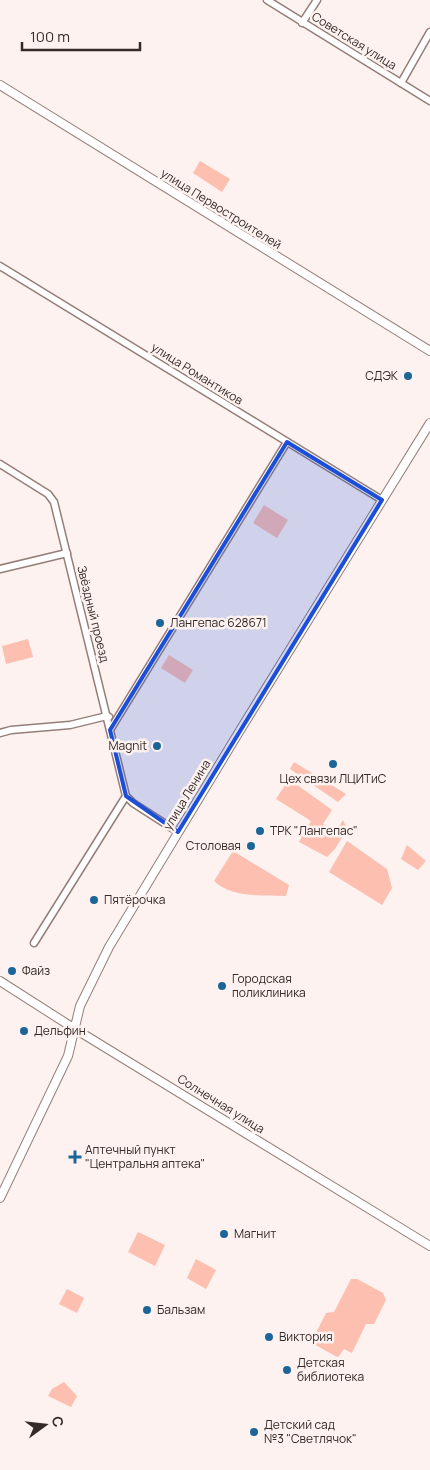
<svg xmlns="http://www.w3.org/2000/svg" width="430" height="1470" viewBox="0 0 430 1470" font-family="Manrope,sans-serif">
  <rect width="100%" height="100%" fill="#fdf2ef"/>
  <g fill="#fdbfaf">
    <path d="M200 161 230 179 222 192 193 173Z"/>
    <path d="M264 505 288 520 277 538 253 523Z"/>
    <path d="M28 639 33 657 6 664 2 646Z"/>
    <path d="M169 655 193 670 185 683 161 668Z"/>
    <path d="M294 762 346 794 338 802 290 769Z"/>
    <path d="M289 779 332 810 323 824 336 832 343 820 347 829 335 849 327 857 299 842 311 821 276 799Z"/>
    <path d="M347 841 387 869 392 888 382 905 329 872Z"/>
    <path d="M407 845 426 861 418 870 401 859Z"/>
    <path d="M233 851 289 885 286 896C264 895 231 898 214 881Z"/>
    <path d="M138 1232 165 1245 155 1266 128 1252Z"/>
    <path d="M196 1259 216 1270 206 1289 187 1278Z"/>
    <path d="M351 1279H357L383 1293 386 1300 374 1324H366L352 1353 344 1349 339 1356 337 1357 312 1343 313 1339 326 1313 334 1312Z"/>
    <path d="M67 1289 84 1298 77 1313 59 1304Z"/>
    <path d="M64 1382 77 1396 71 1407 48 1396 52 1389Z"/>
  </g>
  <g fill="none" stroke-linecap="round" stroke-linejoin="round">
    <g stroke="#957e78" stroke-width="9">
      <g id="minor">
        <path d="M267 0 430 101"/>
        <path d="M302 23 317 0"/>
        <path d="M401 83 430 32"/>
        <path d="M0 266 382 500"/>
        <path d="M0 464 48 494 54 502 126 796 133 803 178 832"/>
        <path d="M0 569 67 553"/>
        <path d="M110 730 287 442"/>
        <path d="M0 733 11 730 70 725 107 716 109 717"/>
        <path d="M34 943 126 796"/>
      </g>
    </g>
    <g stroke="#957e78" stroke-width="10">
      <g id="tertiary">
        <path d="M0 85 430 351"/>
        <path d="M0 981 75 1029 430 1246"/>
        <path d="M0 1198 68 1056 80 1006 109 947 239 732 430 423"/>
      </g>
    </g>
    <use href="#minor" stroke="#fff" stroke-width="6"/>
    <use href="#tertiary" stroke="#fff" stroke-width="8"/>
  </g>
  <path fill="#1d4ed8" fill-opacity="0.2" stroke="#1d4ed8" stroke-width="4" stroke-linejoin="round" d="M287 442 382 500 178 832 126 796 110 730Z"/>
  <g fill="#1c6599" stroke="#fdf2ef" stroke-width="2">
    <circle cx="408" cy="376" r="5"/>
    <circle cx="160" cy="623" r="5"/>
    <circle cx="157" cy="746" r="5"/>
    <circle cx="333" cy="764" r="5"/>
    <circle cx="260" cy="831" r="5"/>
    <circle cx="251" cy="846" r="5"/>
    <circle cx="94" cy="900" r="5"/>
    <circle cx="12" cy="971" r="5"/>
    <circle cx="222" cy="986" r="5"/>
    <circle cx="24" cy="1031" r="5"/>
    <path d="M72.5 1149.5h5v5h5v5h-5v5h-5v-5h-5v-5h5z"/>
    <circle cx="224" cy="1234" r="5"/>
    <circle cx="147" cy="1310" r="5"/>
    <circle cx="269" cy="1337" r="5"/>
    <circle cx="287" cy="1370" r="5"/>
    <circle cx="254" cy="1432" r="5"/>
  </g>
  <g text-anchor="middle" stroke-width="5" stroke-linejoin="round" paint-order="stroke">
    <g font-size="12" fill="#342a28" stroke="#fdf2ef">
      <text transform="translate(354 41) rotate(32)" y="4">Советская улица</text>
      <text transform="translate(221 209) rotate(32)" y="4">улица Первостроителей</text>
      <text transform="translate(197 374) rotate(32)" y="4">улица Романтиков</text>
      <text transform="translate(93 614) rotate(76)" y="4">Звёздный проезд</text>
      <text transform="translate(187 795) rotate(-59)" y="4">улица Ленина</text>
      <text transform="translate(221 1104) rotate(32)" y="4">Солнечная улица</text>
    </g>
    <g font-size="12" fill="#342a28" stroke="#fdf2ef" text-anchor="start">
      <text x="398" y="380" text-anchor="end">СДЭК</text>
      <text x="170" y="627">Лангепас 628671</text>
      <text x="147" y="750" text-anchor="end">Magnit</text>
      <text x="333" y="783" text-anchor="middle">Цех связи ЛЦИТиС</text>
      <text x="270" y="835">ТРК "Лангепас"</text>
      <text x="241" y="850" text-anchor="end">Столовая</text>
      <text x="104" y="904">Пятёрочка</text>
      <text x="22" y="975">Файз</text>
      <text x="232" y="983">Городская<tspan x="232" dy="14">поликлиника</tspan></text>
      <text x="34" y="1035">Дельфин</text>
      <text x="85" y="1154">Аптечный пункт<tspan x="85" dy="14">"Центральня аптека"</tspan></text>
      <text x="234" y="1238">Магнит</text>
      <text x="157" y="1314">Бальзам</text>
      <text x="279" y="1341">Виктория</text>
      <text x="297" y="1367">Детская<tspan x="297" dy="14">библиотека</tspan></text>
      <text x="264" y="1429">Детский сад<tspan x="264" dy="14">№3 "Светлячок"</tspan></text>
    </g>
  </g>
  <g transform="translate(45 1425) rotate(75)" stroke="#fdf2ef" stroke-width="4" paint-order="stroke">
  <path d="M0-4L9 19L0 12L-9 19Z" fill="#342a28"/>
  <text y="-8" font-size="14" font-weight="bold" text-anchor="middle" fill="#342a28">С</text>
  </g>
  <path d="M22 42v8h118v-8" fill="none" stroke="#342a28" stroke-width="2.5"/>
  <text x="30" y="42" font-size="15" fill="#342a28" stroke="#fdf2ef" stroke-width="4" paint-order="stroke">100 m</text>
</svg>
